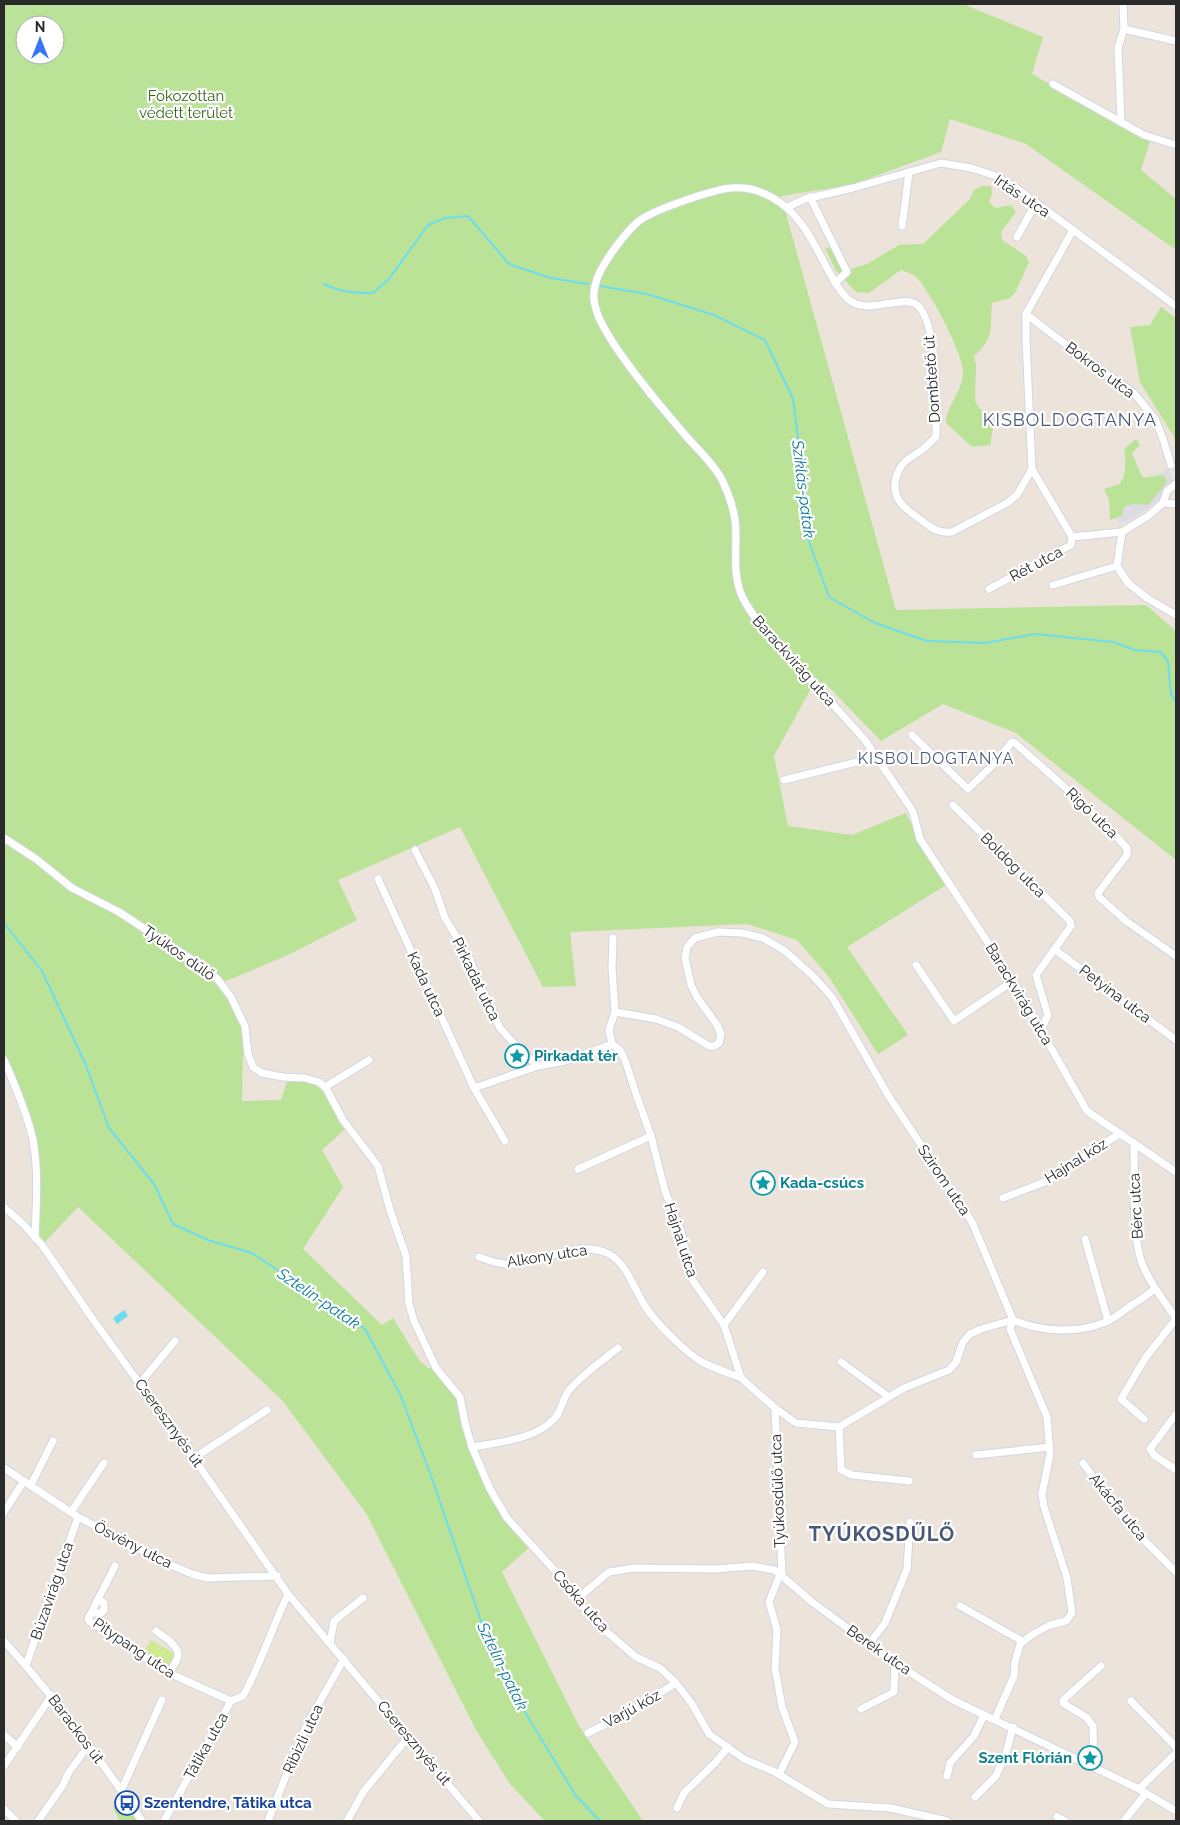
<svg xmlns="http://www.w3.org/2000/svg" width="1180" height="1825" viewBox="0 0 1180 1825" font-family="Raleway,sans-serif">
  <rect width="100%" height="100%" fill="#ece3db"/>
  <path fill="#dddce4" d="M1168 468 1174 483 1161 499 1130 520 1119 524 1114 500Z"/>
  <g fill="#bae397" fill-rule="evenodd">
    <path d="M4 4H963L1043 37 1032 74 1150 141 1141 170 1176 199V250L1026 144 950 119 941 152 851 185 781 196 896 610 1146 605 1176 631V860L1016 733 943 704 881 741 824 682 810 690 774 756 788 826 852 835 906 813 922 846 946 885 847 947 908 1035 878 1054 829 977 797 940 747 924 570 932 576 986 543 987 460 827 338 880 357 920 288 955 219 984 241 1025 243 1051 242 1101 281 1100 287 1082H308L321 1085 345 1129 322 1150 343 1187 303 1249 382 1325 393 1318 419 1360 428 1368H436L455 1390 472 1447 507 1518 532 1545 502 1572 579 1726 643 1821H545L510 1784 476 1730 366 1513 282 1400 78 1207 42 1245 35 1238 33 1139 4 1060ZM25 25H55V55H25Z"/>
    <path d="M982 186H991L992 194 989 202 995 208 1011 205 1016 212 1001 232 1002 240 1025 255 1029 262 1016 291 1010 298 992 303C990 327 995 338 974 356L976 365 975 401 993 428 990 445 972 447 946 423C946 405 963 392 963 372 963 353 931 293 918 279 914 274 906 272 901 270L869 293 856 292 836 271 825 248 833 247 848 270 867 264 899 245 923 244 970 199 974 190Z"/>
    <path d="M1161 307 1176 318V445L1174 437 1140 382 1130 327 1150 325Z"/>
    <path d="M1136 439 1140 445 1132 453 1136 463 1143 478 1164 475 1167 482 1148 505 1133 504 1124 507 1122 516 1110 520 1109 500 1104 489 1120 484C1127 472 1126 462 1124 449Z"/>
    <path d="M126 1802 139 1821H120L113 1808Z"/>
  </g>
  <path fill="#cfea93" d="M151 1640 175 1654 168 1666 144 1652Z"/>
  <path fill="#d8d3ce" d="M509 1047 534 1066 519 1071Z"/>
  <path fill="#6ddcef" d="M124 1310 128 1316 117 1324 113 1318Z"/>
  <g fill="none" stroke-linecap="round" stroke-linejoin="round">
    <g stroke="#6ddcef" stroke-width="2">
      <path d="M324 284C340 292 355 293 373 293L389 279 428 225 445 218 468 216 509 264 551 278 588 284"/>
      <path d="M600 286 647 294 714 315 765 340 793 399 800 454 807 536 829 597 875 623 927 641 985 643 1035 634 1113 642 1135 650 1160 652 1168 661 1171 694 1176 702"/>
      <path d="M4 923 42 971 85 1063 109 1128 154 1184 173 1224 208 1240 252 1253 365 1329 400 1394 430 1473 483 1627 523 1709 576 1796 600 1821"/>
    </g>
    <g stroke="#d1d6e3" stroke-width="9">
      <g id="minor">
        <path d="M1124 29 1176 41"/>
        <path d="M1053 84 1144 135 1176 145"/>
        <path d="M1121 121 1118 48 1124 29 1123 4"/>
        <path d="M810 197 847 272 835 283"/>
        <path d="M788 207 805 199 853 188 941 163 971 168 993 175 1015 187 1176 306"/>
        <path d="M902 226 909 172"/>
        <path d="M1073 230 1026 314V340L1032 469 1017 495 1007 503 952 532C938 534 931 527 921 520 902 507 887 495 899 470 903 460 914 456 922 450 927 446 931 441 936 437 936 409 939 321 916 304 909 300 901 302 893 303 878 304 861 311 848 299 838 290 833 279 827 268 813 242 800 213 773 198 761 191 746 187 732 188 714 189 653 210 639 221 626 231 600 266 596 282 593 291 593 300 596 309 599 322 607 332 613 343 635 376 660 406 686 436 698 450 713 463 722 480 728 492 733 507 735 520 738 543 732 568 740 591 743 601 750 610 756 619L865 740 908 804 913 812 920 839 1013 981 1087 1111 1176 1172"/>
        <path d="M1017 237 1036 203"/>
        <path d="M1026 314 1069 347 1134 393 1155 419 1162 436 1171 465"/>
        <path d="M1032 469 1072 537"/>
        <path d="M1163 503 1176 504"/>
        <path d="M1122 532 1117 566 1128 583 1147 598 1176 615"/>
        <path d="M1072 537 1122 532 1148 516 1163 503 1167 491 1176 484"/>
        <path d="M1053 585 1117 566"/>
        <path d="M989 589 1071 545 1072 537"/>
        <path d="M912 735 968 789 995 763 1012 742 1015 743 1095 814 1127 848V855L1098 893 1099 897 1126 921 1176 956"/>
        <path d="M784 780 877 757"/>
        <path d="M953 805 1070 921 1071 926 1036 975 1048 1015 1041 1030"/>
        <path d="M4 838 36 859 72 888 119 912 209 971 219 981 231 997 239 1014 245 1026 248 1054 253 1067 262 1073 283 1077 305 1078 319 1082 326 1088 343 1120 378 1166 390 1210 406 1256 409 1304 414 1321 436 1368 460 1397 465 1423 472 1447 490 1489 507 1518 567 1584 594 1621 636 1657 660 1668 676 1683 692 1704 709 1734 744 1759 775 1772 828 1804 891 1808 947 1821"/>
        <path d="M415 850 435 889 445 918 470 959 476 977 500 1028 519 1049 538 1066 565 1061 612 1044"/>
        <path d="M378 879 474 1088 505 1141"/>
        <path d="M1054 949 1176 1040"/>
        <path d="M916 965 954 1021 1013 981"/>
        <path d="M615 1012 656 1019 678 1027 709 1046H714L719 1043 721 1034 717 1025 697 997 691 985 685 958 687 947 695 938 718 932 742 933 763 938 785 951 813 976 832 997 888 1095 972 1222 1013 1320 1010 1329 1047 1417 1050 1454 1042 1494 1044 1507 1067 1578 1072 1613 1066 1621 1050 1625 1033 1634 1020 1644 1015 1662 1014 1676 995 1719"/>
        <path d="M612 1044 620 1050 625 1060 636 1094 651 1136 665 1191 681 1231 691 1278 724 1325 741 1378 775 1408 796 1423 839 1427 904 1388 949 1370 956 1362 963 1342 970 1334 981 1329 1013 1320"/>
        <path d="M612 1044 609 1030 615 1012 612 968 613 938"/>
        <path d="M4 1060C15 1085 27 1113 33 1140 39 1172 36 1206 35 1238"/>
        <path d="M325 1087 369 1060"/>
        <path d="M474 1088 538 1066"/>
        <path d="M1134 1144C1135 1178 1131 1237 1143 1266 1151 1285 1164 1301 1176 1318"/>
        <path d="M578 1169 651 1136"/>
        <path d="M1003 1198 1045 1182 1119 1134"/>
        <path d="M4 1207 24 1225 42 1245 92 1318 197 1463 288 1594 479 1821"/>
        <path d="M1085 1239 1108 1321"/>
        <path d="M479 1257C490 1261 501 1265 513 1264 543 1262 580 1239 609 1254 627 1264 634 1289 645 1306 655 1322 686 1353 702 1362 714 1368 728 1373 741 1378"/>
        <path d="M1013 1320C1043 1332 1076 1334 1106 1322 1114 1319 1122 1312 1129 1307 1138 1301 1147 1296 1154 1289"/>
        <path d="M724 1325 763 1272"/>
        <path d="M841 1362 889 1397"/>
        <path d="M140 1383 175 1341"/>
        <path d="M775 1408 782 1575"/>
        <path d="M1176 1414 1150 1449 1154 1455 1176 1470"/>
        <path d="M1144 1419 1121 1399 1146 1357 1176 1319"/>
        <path d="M839 1427 841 1470 852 1475 909 1481"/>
        <path d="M472 1447C499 1442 535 1440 555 1418 563 1409 562 1397 571 1388 584 1373 602 1361 618 1348"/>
        <path d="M976 1455 1049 1447"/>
        <path d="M194 1458 267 1410"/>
        <path d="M1083 1463 1126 1522 1176 1572"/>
        <path d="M4 1468 78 1517 166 1563 192 1574 207 1578 277 1576"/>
        <path d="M31 1485 53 1441"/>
        <path d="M4 1512 24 1481"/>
        <path d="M71 1512 104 1463"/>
        <path d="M115 1566 88 1619 89 1621 169 1673 231 1701"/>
        <path d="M578 1598 609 1572 634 1568 715 1569 752 1566 775 1570 812 1602 895 1663 953 1700 1139 1789 1176 1811"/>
        <path d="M960 1606 1022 1641"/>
        <path d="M92 1613H101L104 1610V1603L98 1599"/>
        <path d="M156 1631C162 1636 179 1645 178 1655 178 1661 171 1668 169 1673"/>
        <path d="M4 1641C56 1699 99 1757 142 1821"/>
        <path d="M330 1643 334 1621 363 1598"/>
        <path d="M869 1644 885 1623 907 1569 910 1522"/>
        <path d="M26 1665 78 1517"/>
        <path d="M1131 1701 1176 1747"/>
        <path d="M861 1709 894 1692 895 1663"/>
        <path d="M588 1733 626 1714 676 1683"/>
        <path d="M4 1735 18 1747"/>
        <path d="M4 1766 52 1695"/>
        <path d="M1094 1767 1093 1726 1086 1717 1063 1703V1700L1101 1666"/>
        <path d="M779 1774 795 1742 782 1707 775 1668 777 1630 769 1602 780 1574"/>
        <path d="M947 1776 950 1763 974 1736 984 1715"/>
        <path d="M1139 1789 1176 1753"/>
        <path d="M121 1791 162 1700"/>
        <path d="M975 1797 996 1776 1006 1753 1013 1727"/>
        <path d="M677 1808 684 1793 715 1763 728 1747"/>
        <path d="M4 1809 16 1821"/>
        <path d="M1057 1817 1065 1821"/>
        <path d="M38 1821 63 1785 69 1772 89 1745"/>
        <path d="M164 1821 231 1701 243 1696C261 1664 272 1628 288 1594"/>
        <path d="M268 1821 305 1728 344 1659"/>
        <path d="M347 1821 364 1791 409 1736"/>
        <path d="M1124 1821 1146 1793"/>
      </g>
    </g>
    <use href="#minor" stroke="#fff" stroke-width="7"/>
  </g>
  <defs>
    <g id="sight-ring" transform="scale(1.25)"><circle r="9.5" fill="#fff" stroke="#0f9aa8" stroke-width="1.5"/><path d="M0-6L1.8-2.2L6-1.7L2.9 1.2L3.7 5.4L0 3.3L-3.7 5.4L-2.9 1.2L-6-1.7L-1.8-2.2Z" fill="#0f9aa8"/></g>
    <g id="bus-ring" transform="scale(1.25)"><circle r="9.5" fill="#fff" stroke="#1a4fb4" stroke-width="1.5"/><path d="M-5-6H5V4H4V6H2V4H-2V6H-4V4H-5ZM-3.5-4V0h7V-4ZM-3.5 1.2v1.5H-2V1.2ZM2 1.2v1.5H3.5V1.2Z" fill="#1a4fb4"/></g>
  </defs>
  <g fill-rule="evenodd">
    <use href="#sight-ring" x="517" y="1056"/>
    <use href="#sight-ring" x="763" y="1183"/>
    <use href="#sight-ring" x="1090" y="1758"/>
    <use href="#bus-ring" x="127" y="1803"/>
  </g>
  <g text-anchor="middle" stroke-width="4.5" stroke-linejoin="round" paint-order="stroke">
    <g font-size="15" fill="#326719" stroke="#fff">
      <text x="186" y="101">Fokozottan<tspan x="186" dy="17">védett terület</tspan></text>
    </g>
    <g font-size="15" fill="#2a2a2a" stroke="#fff">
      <text transform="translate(1022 196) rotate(34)" y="5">Irtás utca</text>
      <text transform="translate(1100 370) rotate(37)" y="5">Bokros utca</text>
      <text transform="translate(932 379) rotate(-94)" y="5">Dombtető út</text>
      <text transform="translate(1036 564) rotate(-28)" y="5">Rét utca</text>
      <text transform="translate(794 661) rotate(48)" y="5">Barackvirág utca</text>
      <text transform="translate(1092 813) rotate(44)" y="5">Rigó utca</text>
      <text transform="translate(1013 865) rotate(45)" y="5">Boldog utca</text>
      <text transform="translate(179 953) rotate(35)" y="5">Tyúkos dűlő</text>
      <text transform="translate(476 979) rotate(64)" y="5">Pirkadat utca</text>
      <text transform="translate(426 984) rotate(65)" y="5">Kada utca</text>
      <text transform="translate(1019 994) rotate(59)" y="5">Barackvirág utca</text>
      <text transform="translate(1115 994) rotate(37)" y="5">Petyina utca</text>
      <text transform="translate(1076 1161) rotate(-32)" y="5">Hajnal köz</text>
      <text transform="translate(944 1180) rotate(56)" y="5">Szirom utca</text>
      <text transform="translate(1136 1206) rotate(-93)" y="5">Bérc utca</text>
      <text transform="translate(681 1240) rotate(72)" y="5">Hajnal utca</text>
      <text transform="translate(547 1256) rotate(-9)" y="5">Alkony utca</text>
      <text transform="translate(169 1423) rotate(54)" y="5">Cseresznyés út</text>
      <text transform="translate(778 1491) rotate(-92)" y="5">Tyúkosdűlő utca</text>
      <text transform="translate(1118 1507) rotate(51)" y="5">Akácfa utca</text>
      <text transform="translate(133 1545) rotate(27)" y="5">Ösvény utca</text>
      <text transform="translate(52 1591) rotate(-71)" y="5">Búzavirág utca</text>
      <text transform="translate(581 1601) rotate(49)" y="5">Csóka utca</text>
      <text transform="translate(134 1648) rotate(34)" y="5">Pitypang utca</text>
      <text transform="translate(879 1650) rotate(35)" y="5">Berek utca</text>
      <text transform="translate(632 1709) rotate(-29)" y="5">Varjú köz</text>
      <text transform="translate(76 1729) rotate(53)" y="5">Barackos út</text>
      <text transform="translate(303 1739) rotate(-65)" y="5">Ribizli utca</text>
      <text transform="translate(414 1743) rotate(50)" y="5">Cseresznyés út</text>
      <text transform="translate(206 1746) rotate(-61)" y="5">Tátika utca</text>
    </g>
    <g font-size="15" font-weight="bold" fill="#0d838f" stroke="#fff" text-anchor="start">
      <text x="534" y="1061">Pirkadat tér</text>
      <text x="780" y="1188">Kada-csúcs</text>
      <text x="1072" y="1763" text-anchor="end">Szent Flórián</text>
    </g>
    <g font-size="15" font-weight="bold" fill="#164399" stroke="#fff" text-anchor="start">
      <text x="144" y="1808">Szentendre, Tátika utca</text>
    </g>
    <g font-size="16" font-style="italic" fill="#0d7a9b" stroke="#fff">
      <text transform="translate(804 489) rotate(83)" y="6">Sziklás-patak</text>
      <text transform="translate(319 1298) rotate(34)" y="6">Sztelin-patak</text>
      <text transform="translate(503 1666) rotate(64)" y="6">Sztelin-patak</text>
    </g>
    <g font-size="16" letter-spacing="1" fill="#4a587a" stroke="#fff">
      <text x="936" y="764">KISBOLDOGTANYA</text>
    </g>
    <g font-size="18" letter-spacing="1" fill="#4a587a" stroke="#fff">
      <text x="1070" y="426">KISBOLDOGTANYA</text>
    </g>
    <g font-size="20" font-weight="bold" letter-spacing="1" fill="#4a587a" stroke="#fff">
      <text x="882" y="1541">TYÚKOSDŰLŐ</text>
    </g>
  </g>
  <rect width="1180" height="1825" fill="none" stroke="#2a2a2a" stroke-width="10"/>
  <g transform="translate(40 40)"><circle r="24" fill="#ffffff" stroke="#aaaaaa"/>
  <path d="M0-4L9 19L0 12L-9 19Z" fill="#3a74fa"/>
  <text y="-8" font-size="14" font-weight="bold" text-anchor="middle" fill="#2a2a2a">N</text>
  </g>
</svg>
